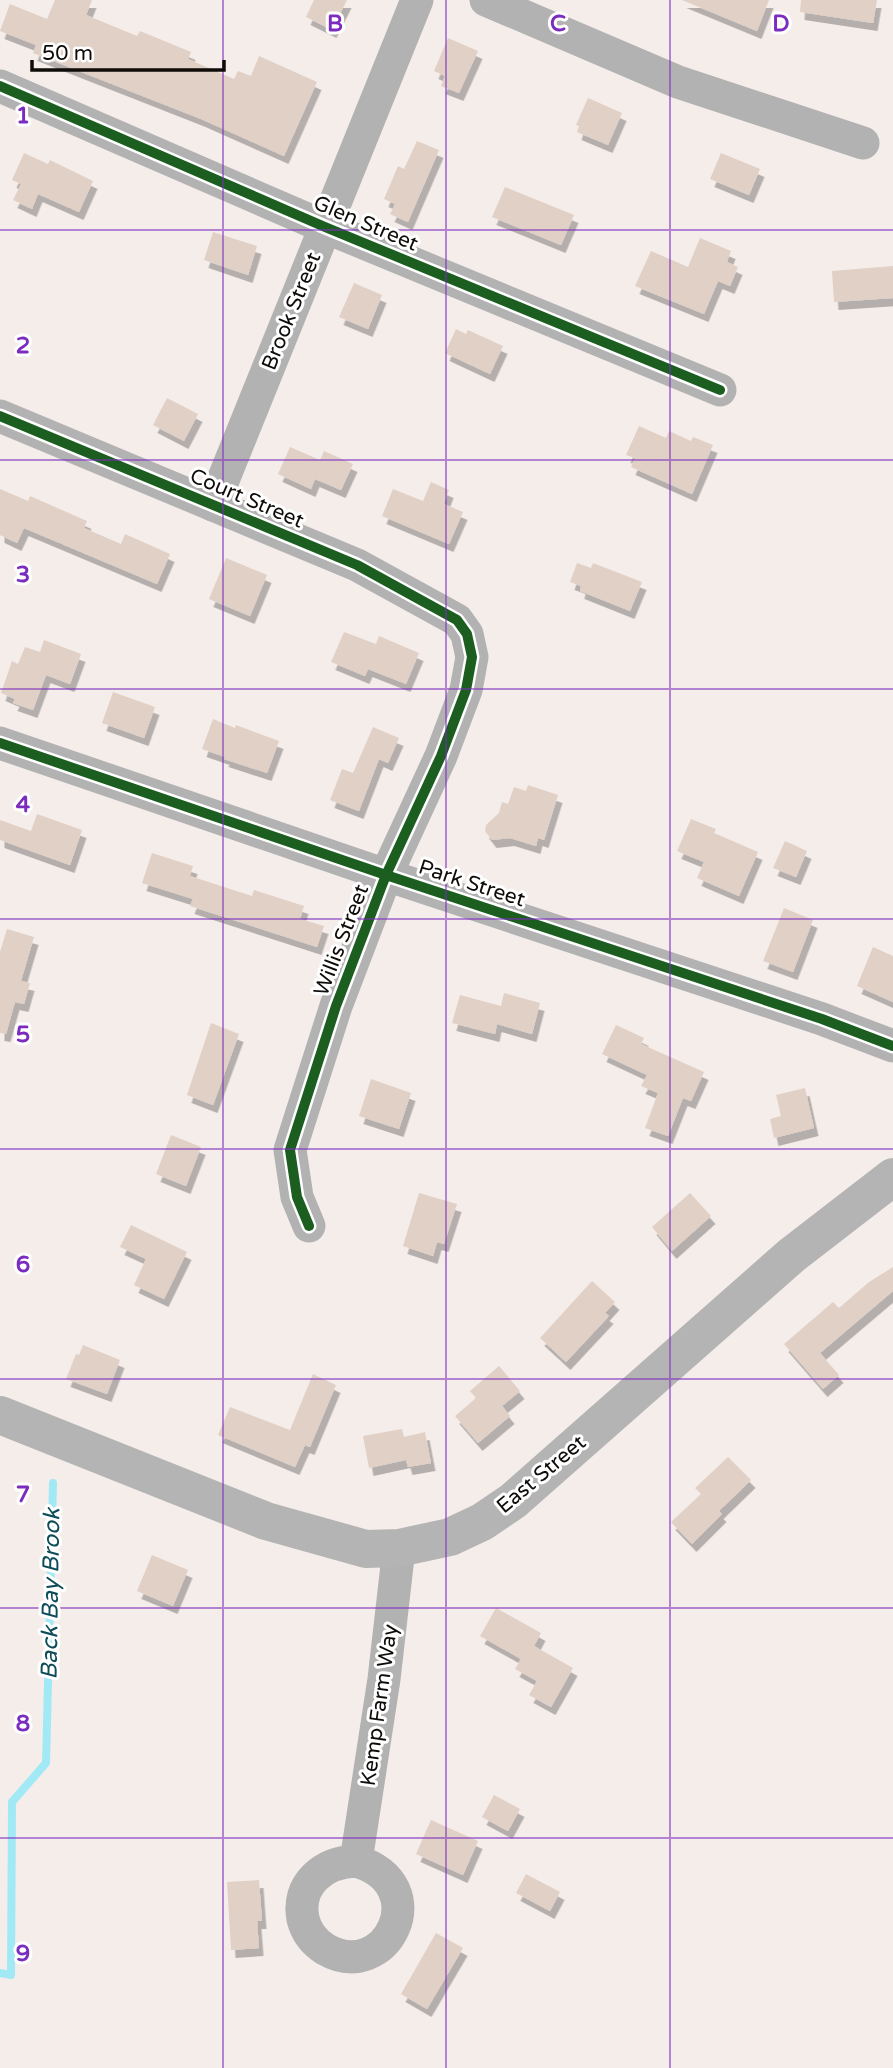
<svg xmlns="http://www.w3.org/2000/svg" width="893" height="2068" viewBox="0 0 893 2068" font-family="'Varela Round',sans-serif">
  <defs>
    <filter id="shadow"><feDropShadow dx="4.5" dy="8" stdDeviation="0" flood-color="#0004"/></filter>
  </defs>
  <rect width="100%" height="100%" fill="#f5edea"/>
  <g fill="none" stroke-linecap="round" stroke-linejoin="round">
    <path stroke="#a2e9f6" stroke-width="8" d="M0 1973 11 1975 12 1802 46 1763 53 1483"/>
  </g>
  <g fill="#e1d0c6" filter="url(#shadow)">
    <path d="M55 0H92L86 15 137 36 140 31 191 52 188 59 234 79 238 71 251 76 259 56 317 82 284 156 201 119 33 53 36 45 0 31 10 4 47 19Z"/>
    <path d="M314 0H347L332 30 306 17Z"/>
    <path d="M682 0H769L757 31Z"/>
    <path d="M801 0H877L873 23 800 12Z"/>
    <path d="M448 38 478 51 459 93 441 86 445 76 434 71Z"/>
    <path d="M588 98 622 113 608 145 577 132 579 126 576 125Z"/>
    <path d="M417 141 439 150 408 222 390 214 395 204 384 199 398 166 404 169Z"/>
    <path d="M24 153 48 164 50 160 93 181 79 212 38 194 32 209 13 200 21 184 12 180Z"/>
    <path d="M721 153 760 169 749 195 710 179Z"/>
    <path d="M505 187 574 215 561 245 492 217Z"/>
    <path d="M213 232 257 246 248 275 204 260Z"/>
    <path d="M700 238 731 251 727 262 738 267 730 286 718 281 704 314 635 286 651 251 688 267Z"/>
    <path d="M893 266V298L834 302 832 271Z"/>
    <path d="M354 283 382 295 368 329 339 317Z"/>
    <path d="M456 329 466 334 468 330 503 346 490 374 445 353Z"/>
    <path d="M167 398 198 414 184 441 153 425Z"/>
    <path d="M639 426 666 438 669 431 691 441 693 437 713 445 692 494 631 467 635 458 626 455Z"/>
    <path d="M290 447 320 460 324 451 353 464 341 490 315 479 311 489 278 474Z"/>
    <path d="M431 482 449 490 444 504 463 512 449 544 382 516 393 489 423 501Z"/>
    <path d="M0 489 28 501 30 496 87 521 84 528 121 544 125 534 170 554 157 584 24 528 17 543 0 535Z"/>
    <path d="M226 558 267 575 250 616 209 599Z"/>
    <path d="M577 563 591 568 593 563 642 582 630 611 580 591 581 586 570 582Z"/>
    <path d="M344 632 376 644 379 636 419 653 406 684 368 669 365 676 331 662Z"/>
    <path d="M44 640 81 654 70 684 46 675 33 710 13 703 15 699 1 693 12 661 18 664 25 647 40 652Z"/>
    <path d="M113 692 155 707 144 738 102 723Z"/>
    <path d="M213 719 235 728 236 725 279 741 267 773 224 759 225 757 202 749Z"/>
    <path d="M373 727 399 738 388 763 379 759 359 811 330 800 342 769 353 773Z"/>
    <path d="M528 785 558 795 544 840 538 838 536 846 510 838 492 840 485 831 486 825 499 813 502 802 508 804 514 787 526 791Z"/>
    <path d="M37 814 82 830 70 865 0 840V820L31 831Z"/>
    <path d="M691 819 716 829 714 833 758 852 739 896 697 878 704 862 677 851Z"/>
    <path d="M785 841 807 851 796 877 773 868Z"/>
    <path d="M152 853 193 866 190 876 252 896 254 890 304 906 300 919 324 926 317 947 190 906 193 899 142 883Z"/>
    <path d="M784 908 813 920 793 972 763 961Z"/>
    <path d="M7 929 34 937 21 981 30 983 24 1004 15 1002 6 1034 0 1033V952Z"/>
    <path d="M873 947 893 956V1002L857 986Z"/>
    <path d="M504 993 540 1003 532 1034 497 1024 495 1034 452 1023 460 995 501 1006Z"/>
    <path d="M211 1023 239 1034 213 1105 187 1095Z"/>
    <path d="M616 1025 644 1038 641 1044 704 1072 691 1101 683 1098 668 1136 645 1128 658 1093 641 1086 647 1075 602 1054Z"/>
    <path d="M371 1079 411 1093 399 1129 359 1116Z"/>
    <path d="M805 1088 814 1128 774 1138 770 1119 781 1116 776 1095Z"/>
    <path d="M171 1135 201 1147 186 1186 156 1174Z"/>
    <path d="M419 1193 457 1204 444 1244 437 1242 433 1256 403 1246Z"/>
    <path d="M690 1193 711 1216 672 1251 652 1227Z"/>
    <path d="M131 1225 187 1252 164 1299 134 1285 146 1259 120 1247Z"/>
    <path d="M893 1267V1291L820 1353 839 1375 823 1389 784 1344 833 1302 839 1308 869 1282Z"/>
    <path d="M592 1281 615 1302 605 1313 609 1316 566 1362 540 1338Z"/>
    <path d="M83 1345 120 1360 107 1394 66 1379 76 1354 79 1355Z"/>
    <path d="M499 1366 520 1391 502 1406 510 1416 478 1443 455 1416 476 1398 470 1391Z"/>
    <path d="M313 1374 336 1385 310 1447 305 1445 295 1467 218 1435 230 1407 290 1430Z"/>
    <path d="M402 1429 404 1437 425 1432 431 1463 408 1467 406 1460 369 1468 363 1436Z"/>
    <path d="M728 1457 751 1480 719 1511 722 1514 692 1544 671 1522 701 1494 695 1488Z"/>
    <path d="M152 1555 188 1570 173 1606 137 1591Z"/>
    <path d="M496 1608 541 1633 534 1646 573 1668 551 1707 529 1695 537 1681 515 1669 521 1659 480 1636Z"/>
    <path d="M494 1795 520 1809 508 1831 482 1817Z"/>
    <path d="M431 1820 478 1841 463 1875 416 1854Z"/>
    <path d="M526 1874 560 1892 550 1911 516 1893Z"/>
    <path d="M259 1880 262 1921H257L259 1948 231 1950 227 1882Z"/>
    <path d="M436 1933 463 1948 427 2009 401 1994Z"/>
  </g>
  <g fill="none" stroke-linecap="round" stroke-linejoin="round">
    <g stroke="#b3b2b3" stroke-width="33">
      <path d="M486 0 678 82 863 143"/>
      <path d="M0 86 325 227 720 390"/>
      <path d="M0 416 357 565 457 620 467 634 472 657 466 690 441 756 386 875 336 1006 290 1150 297 1197 309 1226"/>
      <path d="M213 505 417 0"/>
      <path d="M0 743 386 875 822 1019 893 1046"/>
      <path d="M356 1861C437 1885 386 1985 325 1949 314 1942 306 1931 303 1919 296 1884 324 1862 356 1861L384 1679 399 1548"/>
    </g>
    <path stroke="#b5b4b4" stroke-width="38" d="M0 1415 266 1521 366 1549 399 1548 450 1537 482 1522 513 1501 792 1255 893 1177"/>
    <g stroke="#fff" stroke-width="15">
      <g id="cycleway">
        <path d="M0 86 325 227 720 390"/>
        <path d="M0 416 357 565 457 620 467 634 472 657 466 690 441 756 386 875 336 1006 290 1150 297 1197 309 1226"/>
        <path d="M0 743 386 875 822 1019 893 1046"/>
      </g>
    </g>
    <use href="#cycleway" stroke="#1b5e20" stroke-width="10"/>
  </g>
  <path fill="none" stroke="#7b2cbf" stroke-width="2" stroke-opacity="0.55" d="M223 0V2068M446 0V2068M670 0V2068M0 230H893M0 460H893M0 689H893M0 919H893M0 1149H893M0 1379H893M0 1608H893M0 1838H893"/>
  <g text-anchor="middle" stroke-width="6" stroke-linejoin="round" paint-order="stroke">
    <g font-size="21" fill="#0e0b09" stroke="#fff">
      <text transform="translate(366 223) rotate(23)" y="7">Glen Street</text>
      <text transform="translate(291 311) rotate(-68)" y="7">Brook Street</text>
      <text transform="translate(247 498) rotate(23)" y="7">Court Street</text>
      <text transform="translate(472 883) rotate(18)" y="7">Park Street</text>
      <text transform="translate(341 940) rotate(-69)" y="7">Willis Street</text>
      <text transform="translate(541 1474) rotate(-40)" y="7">East Street</text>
      <text transform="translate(379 1705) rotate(-82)" y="7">Kemp Farm Way</text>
    </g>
    <g font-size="23" font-style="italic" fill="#0e4d58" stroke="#fff">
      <text transform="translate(50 1594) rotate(-89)" y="8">Back Bay Brook</text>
    </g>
  </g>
  <g font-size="23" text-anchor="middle" font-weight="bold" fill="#7b2cbf" stroke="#fff" stroke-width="6" stroke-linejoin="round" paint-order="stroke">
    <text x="335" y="31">B</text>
    <text x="558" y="31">C</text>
    <text x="781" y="31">D</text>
    <text x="23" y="123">1</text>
    <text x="23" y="353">2</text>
    <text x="23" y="582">3</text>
    <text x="23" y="812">4</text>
    <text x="23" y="1042">5</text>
    <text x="23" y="1272">6</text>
    <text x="23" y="1502">7</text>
    <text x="23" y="1731">8</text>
    <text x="23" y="1961">9</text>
  </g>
  <path d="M32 60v10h192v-10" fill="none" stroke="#0e0b09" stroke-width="3.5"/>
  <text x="42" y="60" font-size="21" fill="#0e0b09" stroke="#ffffff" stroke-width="5" paint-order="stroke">50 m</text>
</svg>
